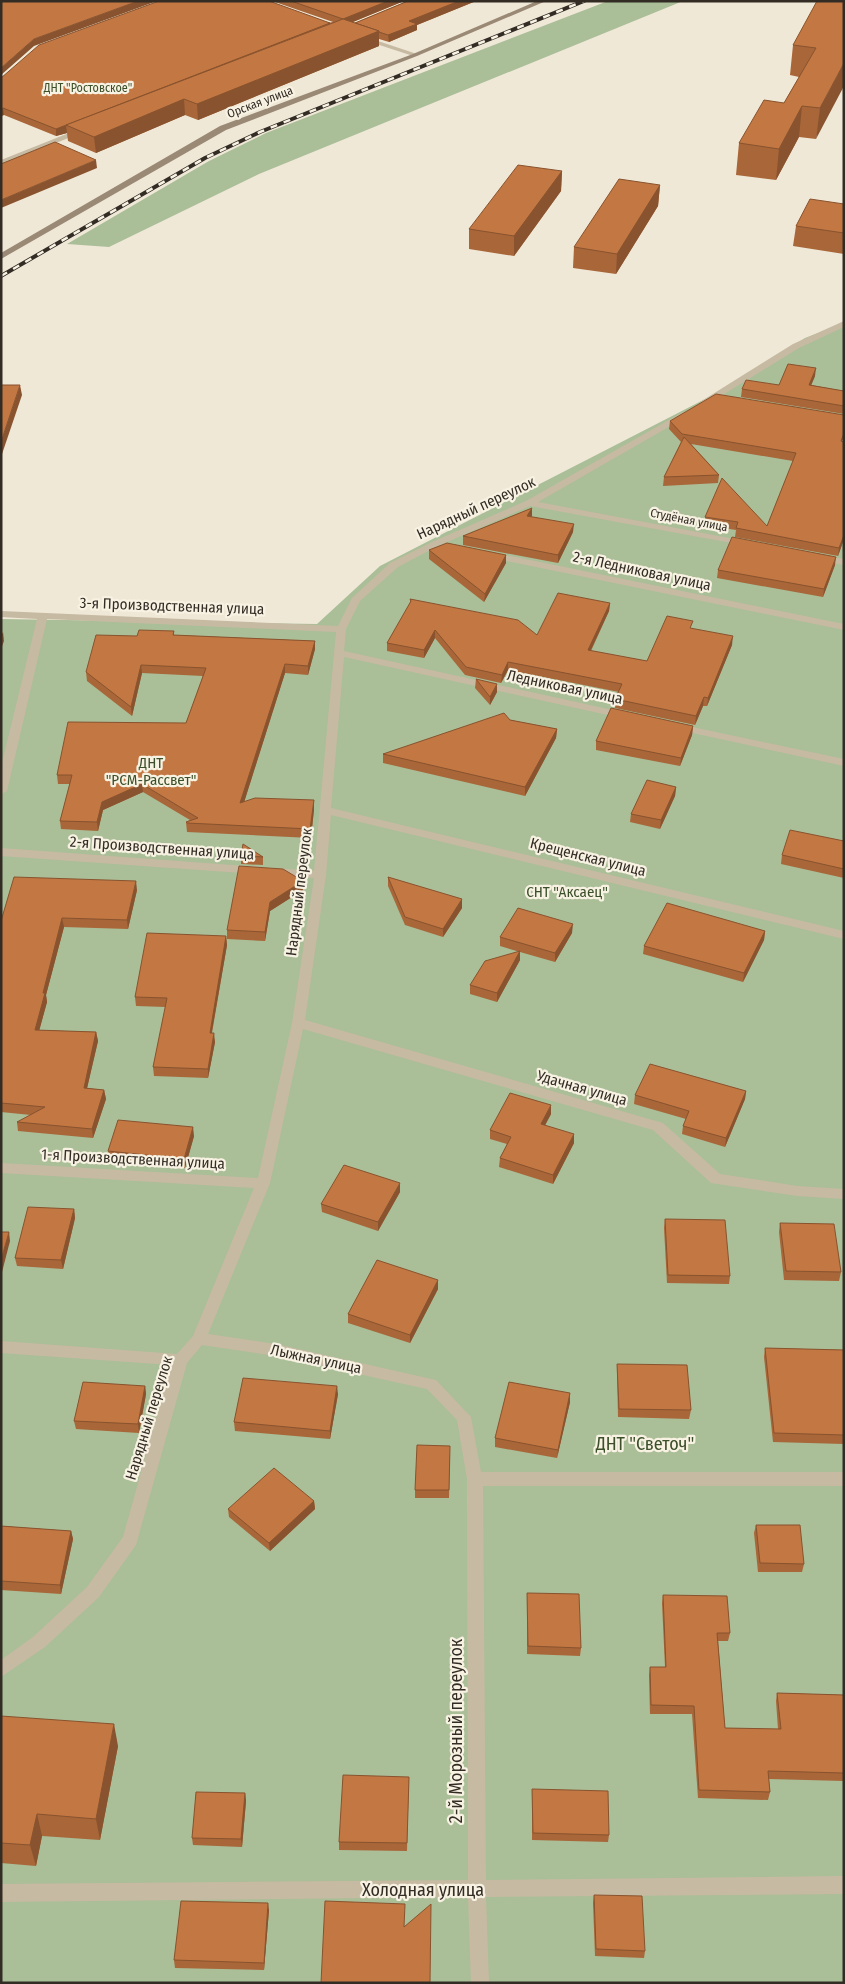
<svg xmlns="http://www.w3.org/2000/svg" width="845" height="1984" viewBox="0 0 845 1984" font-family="'Fira Sans Condensed',sans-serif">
  <rect width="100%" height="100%" fill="#f0e8d7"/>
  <g fill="#aabe98">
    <path d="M608 1H683L259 174 109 247 67 244 209 161 266 133Z"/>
    <path d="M844 323V1983H1V619L317 624 380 566 711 396 805 338Z"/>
  </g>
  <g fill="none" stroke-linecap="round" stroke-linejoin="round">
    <g fill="#c7baa3" fill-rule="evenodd">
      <path d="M363 36 417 54 419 55 413 56 361 39 360 38Z"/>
      <path d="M79 129 86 131 1 165V160Z"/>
      <path d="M844 321V327L799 348 708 404H702L700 402 793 344Z"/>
      <path d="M683 412 686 413V417L538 502 745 541 748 542V546L530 506 438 546 398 567 360 601 346 629 344 651 626 713 631 716 630 718 626 719 344 657 331 808 844 931V939L331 815 326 875 305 1020 663 1123 720 1174 797 1186 844 1189V1199L797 1196 711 1183 653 1130 303 1029 270 1183 208 1334 276 1344 436 1380 471 1417 481 1472H844V1486H483L486 1880 844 1876V1894L486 1897 489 1983H471L468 1897 1 1902V1884L468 1880 467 1479 457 1420 427 1389 276 1356 202 1345 187 1363 136 1545 99 1597 45 1647 1 1677V1660L33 1637 87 1587 123 1537 171 1365 1 1353V1341L177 1354 193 1336 254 1188 1 1173V1163L258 1178 292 1023 314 878 1 856V848L314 871 336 632 47 619 7 791 1 794V767L37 619 1 617V611L338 626 352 598 390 563 432 542 526 501Z"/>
      <path d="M491 552 844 624V630L487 557 486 555Z"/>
      <path d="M819 555 844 559V565L815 560 814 558Z"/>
      <path d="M678 724 844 759V766L674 729 673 727Z"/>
    </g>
    <path fill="#9a8975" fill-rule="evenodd" d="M537 1H546L417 56 226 130 1 259V253L220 126 413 54Z"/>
    <g stroke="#322c25" stroke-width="4">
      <path id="rail" d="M1 276 205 158 260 132 584 1"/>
    </g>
    <use href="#rail" stroke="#f8f2e3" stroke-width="2.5" stroke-dasharray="7" stroke-linecap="butt"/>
  </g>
  <g fill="#a86639">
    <path d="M272 1H404L353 22 355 23 408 1H476L417 25V30L389 42 379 39V46L198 120 185 115 96 153 68 141 67 133 56 136 4 115 1 116V78L333 22Z"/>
    <path d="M844 1 816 139 799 137 776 180 736 175 739 143 784 103 799 77 790 75 793 45Z"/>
    <path d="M562 171 561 191 514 256 469 249V229Z"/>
    <path d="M660 185 658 206 616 274 573 268 574 247Z"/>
    <path d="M844 204V254L793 246 796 226Z"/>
    <path d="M815 376 811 385 844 391V414L741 397 742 389 779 385Z"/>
    <path d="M844 415V438L842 441 844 442V539L838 556 735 537 736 530 705 525V517L767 526 793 461 691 444 719 475 718 483 663 486 664 477 681 442 669 429 670 421Z"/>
    <path d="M532 508 531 517 573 532 558 563 463 545V536Z"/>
    <path d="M429 550 506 555V563L484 602 429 559Z"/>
    <path d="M835 565 823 597 717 578 718 570Z"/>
    <path d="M410 599 537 635 610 603 609 611 591 651 647 661 692 629 732 645 707 706H703L695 725 615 708V699L619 692 508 670 501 683 465 675 435 638 424 658 387 651V643L410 604Z"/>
    <path d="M174 631V635L315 641V649L308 675 285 673 244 802 314 800V809L311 838 187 832 186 822 190 820 143 792 103 810 98 831 61 829 60 821 70 784H58L57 775 186 723 203 676 142 673 132 716 87 681 86 672 137 636Z"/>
    <path d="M476 679 497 692 490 705 475 688Z"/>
    <path d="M510 720 557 729 556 738 525 796 383 763V754Z"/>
    <path d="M693 726 692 735 680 766 596 750V741Z"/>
    <path d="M676 787 675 796 660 829 630 822 631 814Z"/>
    <path d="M844 841V878L781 864 782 855Z"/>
    <path d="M241 855 263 857V865L241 864Z"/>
    <path d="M388 877 462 908 443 937 405 925 388 886Z"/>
    <path d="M303 881V890L270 911 265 941 227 939V930Z"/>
    <path d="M137 890 128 929 64 927 46 995 47 1002 39 1030 96 1032 98 1041 87 1088 104 1090 106 1099 93 1138 18 1131 17 1122 31 1115 1 1112V921Z"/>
    <path d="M765 931 764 940 743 982 643 954 644 946Z"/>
    <path d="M572 933 555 962 520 952V960L497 1002 470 994V985L520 952 500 946V937Z"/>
    <path d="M226 936 227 945 212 1033 215 1042 208 1078 154 1076 153 1067 166 1007 136 1006 135 997Z"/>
    <path d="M746 1091 745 1099 725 1147 682 1134 683 1126 686 1119 634 1104 635 1095Z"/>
    <path d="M551 1114 545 1125 574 1143 553 1184 499 1167 500 1158 507 1144 490 1139V1130Z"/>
    <path d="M194 1136 185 1168 110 1160 108 1151Z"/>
    <path d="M400 1192 378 1231 322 1212 321 1204Z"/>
    <path d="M74 1209 75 1218 63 1269 17 1266 15 1258Z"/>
    <path d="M665 1219 730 1276 729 1284 667 1283 664 1228Z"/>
    <path d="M780 1223 841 1272 839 1281 784 1280 779 1232Z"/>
    <path d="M438 1280V1289L410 1343 348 1323V1314Z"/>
    <path d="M765 1348 844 1350V1444L773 1442 764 1357Z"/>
    <path d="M617 1364 691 1410 689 1419 618 1417 617 1372Z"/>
    <path d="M145 1386 146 1394 139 1433 76 1429 74 1421Z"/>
    <path d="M570 1393V1402L557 1458 495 1447V1438Z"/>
    <path d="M338 1394 330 1439 235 1431 234 1422Z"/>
    <path d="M450 1454 449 1498H415V1490Z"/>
    <path d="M314 1501 315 1509 270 1551 229 1517 228 1509Z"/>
    <path d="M756 1525 804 1564 802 1572H758L754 1533Z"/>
    <path d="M1 1526 71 1531 73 1539 61 1594 1 1590Z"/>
    <path d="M527 1593 581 1648 580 1656 527 1654Z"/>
    <path d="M663 1595 730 1633 728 1641H718L725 1728 778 1729 776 1701 777 1693 844 1695V1781L769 1779 770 1792 768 1800 698 1798 692 1714H650L649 1675 650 1667H665L662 1603Z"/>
    <path d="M1 1716 118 1746 100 1840 42 1836 36 1866 1 1863Z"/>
    <path d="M409 1777 407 1851 339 1850V1842Z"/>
    <path d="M532 1789 609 1835 608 1842 532 1840Z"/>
    <path d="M245 1793 246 1801 242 1847 193 1845 192 1838Z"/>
    <path d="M594 1895 645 1951 644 1958 595 1956 593 1903Z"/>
    <path d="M269 1910 264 1970 175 1968 174 1960Z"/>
  </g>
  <g fill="#88532e">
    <path d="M138 1H157L34 46 1 75V68L34 39Z"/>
    <path d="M388 1H404L343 26V19Z"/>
    <path d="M459 1H476L417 25V30L389 42 388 35 409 21Z"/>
    <path d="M379 31V46L198 120 197 104Z"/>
    <path d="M844 63V86L816 139 820 108Z"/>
    <path d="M184 99 185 115 96 153 94 137Z"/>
    <path d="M802 106 799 137 776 180 779 149Z"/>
    <path d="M3 108 4 115 1 116V109Z"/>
    <path d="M66 125 67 133 56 136V129Z"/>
    <path d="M96 160 97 168 1 208V200Z"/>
    <path d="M562 171 561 191 514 256V236Z"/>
    <path d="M660 185 658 206 616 274 617 254Z"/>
    <path d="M816 368 815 376 808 393 809 385Z"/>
    <path d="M20 385 22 395 1 457V442Z"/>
    <path d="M532 508V516L527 524V516Z"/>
    <path d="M574 524 573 532 558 563V555Z"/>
    <path d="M844 535V539L838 556 839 548Z"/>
    <path d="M506 555V563L484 602 485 594Z"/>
    <path d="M836 557 835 565 823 597 824 589Z"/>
    <path d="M610 603 609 611 587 658 588 650Z"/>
    <path d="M435 630V638L424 658V650Z"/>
    <path d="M3 632 4 641 1 649V636Z"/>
    <path d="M733 636 732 645 707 706 708 698Z"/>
    <path d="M315 641V649L308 675V666Z"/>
    <path d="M508 662V670L501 683 502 675Z"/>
    <path d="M285 664V673L241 812 240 803Z"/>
    <path d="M141 665 142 673 132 716 131 707Z"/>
    <path d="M497 684V692L490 705V697Z"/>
    <path d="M704 697 703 706 695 725 696 716Z"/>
    <path d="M693 726 692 735 680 766 681 758Z"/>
    <path d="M557 729 556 738 525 796V787Z"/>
    <path d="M142 784 143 792 103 810 98 831 97 822 102 802Z"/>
    <path d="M676 787 675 796 660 829 661 820Z"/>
    <path d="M314 800V809L311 838 310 829Z"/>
    <path d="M136 881 137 890 128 929 127 920Z"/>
    <path d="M303 881V890L270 911 265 941V932L270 902Z"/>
    <path d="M462 899V908L443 937V929Z"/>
    <path d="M62 918 64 927 46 995 47 1002 37 1039 35 1030 43 993Z"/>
    <path d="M573 924 572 933 555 962V953Z"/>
    <path d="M765 931 764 940 743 982 744 973Z"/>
    <path d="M226 936 227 945 210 1042V1033Z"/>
    <path d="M520 951V960L497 1002V993Z"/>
    <path d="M96 1032 98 1041 85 1097 84 1088Z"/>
    <path d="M214 1033 215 1042 208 1078V1069Z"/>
    <path d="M104 1090 106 1099 93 1138 92 1129Z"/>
    <path d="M746 1091 745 1099 725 1147 726 1138Z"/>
    <path d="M551 1105V1114L541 1133V1124Z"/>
    <path d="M193 1127 194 1136 185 1168 184 1159Z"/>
    <path d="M574 1134V1143L553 1184V1175Z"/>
    <path d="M400 1183V1192L378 1231V1222Z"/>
    <path d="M74 1209 75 1218 63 1269 61 1260Z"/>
    <path d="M9 1232 10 1241 1 1276V1260Z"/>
    <path d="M438 1280V1289L410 1343V1335Z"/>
    <path d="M145 1386 146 1394 139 1433 138 1424Z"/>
    <path d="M337 1386 338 1394 330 1439V1431Z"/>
    <path d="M570 1393V1402L557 1458 558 1450Z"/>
    <path d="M314 1501 315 1509 270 1551 269 1543Z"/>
    <path d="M71 1531 73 1539 61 1594 60 1585Z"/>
    <path d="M114 1724 118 1746 100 1840 96 1819Z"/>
    <path d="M245 1793 246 1801 242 1847 241 1839Z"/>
    <path d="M37 1814 42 1836 36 1866 30 1845Z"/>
    <path d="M268 1903 269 1910 264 1970V1963Z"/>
  </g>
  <g fill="#c37742" stroke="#88532e">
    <path d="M1 1H138L34 39 1 68Z"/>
    <path d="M159 1H269L330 23 56 129 3 108 1 109V78L39 45Z"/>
    <path d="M291 1H388L343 19Z"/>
    <path d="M408 1H459L409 21 417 24 388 35 379 32V31L355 23Z"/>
    <path d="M817 1H844V63L820 108 802 106 779 149 739 143 764 100 784 103 816 48 793 45Z"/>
    <path d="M343 19 379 31 197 104 184 99 94 137 66 125Z"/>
    <path d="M55 142 96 160 1 200V164Z"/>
    <path d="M518 165 562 171 514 236 469 229Z"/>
    <path d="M619 179 660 185 617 254 574 247Z"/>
    <path d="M810 199 844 204V233L796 226Z"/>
    <path d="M788 364 816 368 809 385 844 391V406L742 389 746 380 779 385Z"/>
    <path d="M1 385H20L1 442Z"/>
    <path d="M716 394 844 415V433L841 441 844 442V535L839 548 736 528 738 522 705 517 722 478 767 526 796 453 682 434 670 421Z"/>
    <path d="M684 437 719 475 664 477Z"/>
    <path d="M532 508 527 516 574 524 558 555 463 536Z"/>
    <path d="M732 537 836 557 824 589 718 570Z"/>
    <path d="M447 543 506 555 485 594 429 550Z"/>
    <path d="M558 593 610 603 588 650 647 661 667 616 693 621 690 628 733 636 708 698 704 697 696 716 615 699 622 684 508 662 502 675 466 667 435 630 424 650 387 643 411 601 410 599 518 620 537 635Z"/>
    <path d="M139 630 174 631 173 635 315 641 308 666 285 664 240 803 255 798 314 800 310 829 187 823 186 822 198 818 142 784 102 802 97 822 60 821 72 775H57L68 722 186 723 206 668 141 665 131 707 86 672 96 635 137 636Z"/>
    <path d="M476 679 497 684 490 697Z"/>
    <path d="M611 708 693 726 681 758 596 741Z"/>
    <path d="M504 713 510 720 557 729 525 787 383 754Z"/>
    <path d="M647 780 676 787 661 820 631 814Z"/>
    <path d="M790 830 844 841V869L782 855Z"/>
    <path d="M243 844 263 857 241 855Z"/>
    <path d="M239 866 283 869 303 881 270 902 265 932 227 930Z"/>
    <path d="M14 877 136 881 127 920 62 918 43 993H45L35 1030 96 1032 84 1088 104 1090 92 1129 17 1122 45 1107 1 1103V921Z"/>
    <path d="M388 877 462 899 443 929 405 917Z"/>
    <path d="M667 903 765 931 744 973 644 946Z"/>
    <path d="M518 908 573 924 555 953 500 937Z"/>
    <path d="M147 933 226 936 210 1033H214L208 1069 153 1067 167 998 135 997Z"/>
    <path d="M520 951 497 993 470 985 485 961Z"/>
    <path d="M650 1064 746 1091 726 1138 683 1126 689 1111 635 1095Z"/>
    <path d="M510 1093 551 1105 541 1124 574 1134 553 1175 500 1158 511 1137 490 1130Z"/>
    <path d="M118 1120 193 1127 184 1159 108 1151Z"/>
    <path d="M344 1165 400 1183 378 1222 321 1204Z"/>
    <path d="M28 1207 74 1209 61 1260 15 1258Z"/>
    <path d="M665 1219 725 1220 730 1276 668 1275Z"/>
    <path d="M780 1223 834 1224 841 1272 786 1271Z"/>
    <path d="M1 1232H9L1 1260Z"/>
    <path d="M377 1260 438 1280 410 1335 348 1314Z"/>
    <path d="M765 1348 844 1350V1435L774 1433Z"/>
    <path d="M617 1364 687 1365 691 1410 619 1409Z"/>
    <path d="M243 1378 337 1386 330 1431 234 1422Z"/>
    <path d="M83 1382 145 1386 138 1424 74 1421Z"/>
    <path d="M509 1382 570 1393 558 1450 495 1438Z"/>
    <path d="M417 1445 450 1446 449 1490H415Z"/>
    <path d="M274 1468 314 1501 269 1543 228 1509Z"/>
    <path d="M756 1525H800L804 1564 760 1563Z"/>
    <path d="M1 1526 71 1531 60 1585 1 1581Z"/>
    <path d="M527 1593 579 1594 581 1648 528 1646Z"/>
    <path d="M663 1595 727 1596 730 1633H717L725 1728 781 1729 777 1693 844 1695V1773L768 1771 770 1792 699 1790 694 1706 651 1705 650 1667H666Z"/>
    <path d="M1 1716 114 1724 96 1819 37 1814 30 1845 1 1843Z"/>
    <path d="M343 1775 409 1777 407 1843 339 1842Z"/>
    <path d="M532 1789 608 1791 609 1835 533 1833Z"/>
    <path d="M196 1792 245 1793 241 1839 192 1838Z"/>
    <path d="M594 1895 642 1896 645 1951 596 1949Z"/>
    <path d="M181 1901 268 1903 264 1963 174 1960Z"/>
    <path d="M325 1901 405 1904 404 1927 431 1904 430 1983H321Z"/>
  </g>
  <g text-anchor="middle" stroke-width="4.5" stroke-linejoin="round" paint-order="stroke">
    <g font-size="12" fill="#3b502a" stroke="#f8f2e3">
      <text x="88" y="92">ДНТ "Ростовское"</text>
    </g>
    <g font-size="12" fill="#322c25" stroke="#f8f2e3">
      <text transform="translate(260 102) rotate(-21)" y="4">Орская улица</text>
      <text transform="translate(689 520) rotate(11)" y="4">Студёная улица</text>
    </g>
    <g font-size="15" fill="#322c25" stroke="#f8f2e3">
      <text transform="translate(476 508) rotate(-25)" y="5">Нарядный переулок</text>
      <text transform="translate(642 571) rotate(12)" y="5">2-я Ледниковая улица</text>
      <text transform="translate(172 606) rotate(2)" y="5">3-я Производственная улица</text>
      <text transform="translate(565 687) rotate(12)" y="5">Ледниковая улица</text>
      <text transform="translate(162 848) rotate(4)" y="5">2-я Производственная улица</text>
      <text transform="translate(588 857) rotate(14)" y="5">Крещенская улица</text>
      <text transform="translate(299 892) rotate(-83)" y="5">Нарядный переулок</text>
      <text transform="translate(582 1088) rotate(16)" y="5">Удачная улица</text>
      <text transform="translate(133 1159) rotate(3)" y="5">1-я Производственная улица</text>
      <text transform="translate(316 1359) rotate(12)" y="5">Лыжная улица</text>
      <text transform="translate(149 1418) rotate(-73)" y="5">Нарядный переулок</text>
    </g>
    <g font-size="15" fill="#3b502a" stroke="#f8f2e3">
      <text x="151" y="768">ДНТ<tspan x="151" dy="17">"РСМ-Рассвет"</tspan></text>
      <text x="567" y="897">СНТ "Аксаец"</text>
    </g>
    <g font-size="18" fill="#3b502a" stroke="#f8f2e3">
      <text x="645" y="1450">ДНТ "Светоч"</text>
    </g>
    <g font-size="18" fill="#322c25" stroke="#f8f2e3">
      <text transform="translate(456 1731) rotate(-90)" y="6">2-й Морозный переулок</text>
      <text x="423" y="1896">Холодная улица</text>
    </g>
  </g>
  <rect width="845" height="1984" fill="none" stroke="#322c25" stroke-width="5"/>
</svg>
